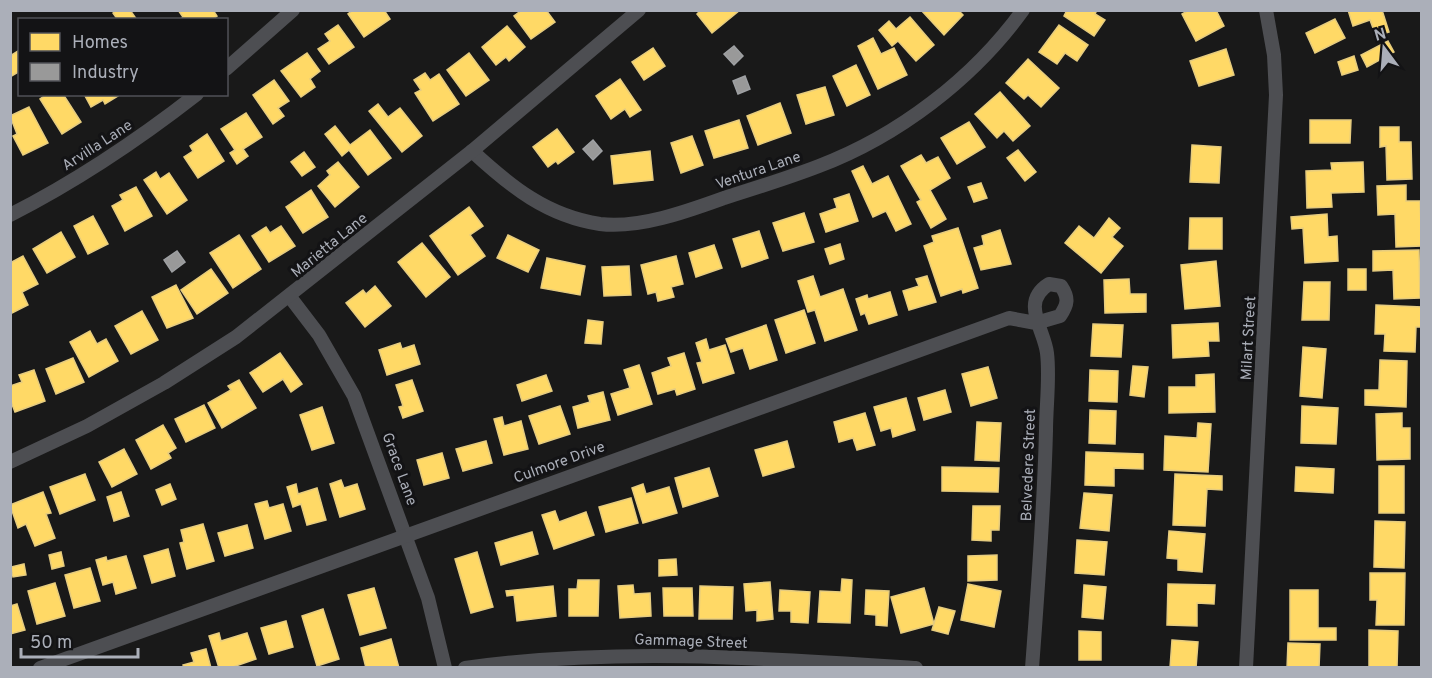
<svg xmlns="http://www.w3.org/2000/svg" width="1432" height="678" viewBox="0 0 1432 678" font-family="Overpass,sans-serif">
  <rect width="100%" height="100%" fill="#191919"/>
  <g fill="#ffd966" stroke="#e6cc7f" stroke-width="1.5">
    <path d="M116 10H130L137 20H118L113 13Z"/>
    <path d="M178 10H213L217 16 212 20H180L183 17Z"/>
    <path d="M353 10H384L390 19 364 37 348 14Z"/>
    <path d="M522 10H546L555 22 531 39 514 16Z"/>
    <path d="M701 10H740L712 33 697 14Z"/>
    <path d="M921 10H958L963 15 944 35Z"/>
    <path d="M1067 10H1097L1095 14 1105 20 1094 36 1064 16Z"/>
    <path d="M1189 10H1216L1224 26 1196 41 1182 14Z"/>
    <path d="M1348 10H1382L1389 32 1376 36 1370 20 1353 26Z"/>
    <path d="M910 17 934 45 916 61 898 41 892 46 879 30 889 21 896 29Z"/>
    <path d="M1335 19 1345 38 1315 53 1306 33Z"/>
    <path d="M338 25 354 47 329 64 318 49 330 41 325 34Z"/>
    <path d="M1059 25 1088 45 1077 61 1065 53 1057 64 1039 52Z"/>
    <path d="M507 26 525 47 509 61 506 57 496 65 482 47Z"/>
    <path d="M873 38 881 54 894 48 907 75 878 89 858 46Z"/>
    <path d="M1388 41 1394 52 1367 67 1361 55Z"/>
    <path d="M653 48 665 66 644 80 632 62Z"/>
    <path d="M1226 49 1234 75 1199 86 1190 61Z"/>
    <path d="M18 51 20 71 10 77V56Z"/>
    <path d="M307 53 320 71 310 79 315 87 301 97 281 71Z"/>
    <path d="M469 53 489 80 466 96 447 70Z"/>
    <path d="M1354 56 1358 70 1342 75 1338 62Z"/>
    <path d="M1028 59 1059 88 1041 107 1028 95 1024 99 1006 83Z"/>
    <path d="M856 65 870 95 847 106 833 76Z"/>
    <path d="M425 73 430 80 439 74 459 104 433 121 415 93 421 90 414 80Z"/>
    <path d="M620 79 641 110 630 117 625 109 611 119 596 96Z"/>
    <path d="M274 80 289 101 278 108 284 116 273 124 253 95Z"/>
    <path d="M825 87 834 115 806 124 797 95Z"/>
    <path d="M1000 92 1030 126 1013 141 1004 131 997 138 975 114Z"/>
    <path d="M47 94H63L81 122 62 134 40 99Z"/>
    <path d="M84 94H117L118 96 105 104 103 100 91 107Z"/>
    <path d="M780 103 791 133 758 145 747 116Z"/>
    <path d="M378 104 388 117 400 108 422 136 402 152 369 111Z"/>
    <path d="M29 107 48 143 23 155 13 136 17 134 10 116Z"/>
    <path d="M246 113 262 137 243 149 248 156 237 164 230 153 235 150 221 129Z"/>
    <path d="M739 120 748 148 714 158 705 131Z"/>
    <path d="M1310 120H1351L1350 143H1310Z"/>
    <path d="M969 122 985 147 957 164 941 138Z"/>
    <path d="M335 126 350 145 370 130 391 158 368 175 349 150 342 156 325 134Z"/>
    <path d="M1380 127H1399V142H1411L1412 179 1387 180 1386 146 1380 147Z"/>
    <path d="M557 129 574 152 558 164 556 161 548 167 533 147Z"/>
    <path d="M207 134 224 161 198 178 184 157 193 151 190 146Z"/>
    <path d="M692 136 703 165 681 173 671 143Z"/>
    <path d="M1192 145 1221 147 1219 183 1190 182Z"/>
    <path d="M1018 150 1036 172 1025 181 1007 158Z"/>
    <path d="M650 151 653 180 614 184 611 156Z"/>
    <path d="M304 152 315 167 302 176 291 162Z"/>
    <path d="M921 155 926 163 938 157 950 178 930 190 946 219 931 228 917 202 921 200 901 166Z"/>
    <path d="M338 162 359 187 335 207 318 186 330 175 327 171Z"/>
    <path d="M1363 162 1364 192 1331 193 1332 207 1307 208 1306 171 1332 170 1331 163Z"/>
    <path d="M863 166 872 184 888 176 911 224 896 231 886 211 873 217 852 171Z"/>
    <path d="M156 172 160 179 169 173 187 200 167 214 144 180Z"/>
    <path d="M981 183 987 198 974 202 968 187Z"/>
    <path d="M1406 185V201H1420L1422 246 1396 247 1395 214 1378 215 1377 186Z"/>
    <path d="M136 187 152 216 125 231 112 206 123 200 120 195Z"/>
    <path d="M311 190 328 217 303 233 286 207Z"/>
    <path d="M849 194 858 221 826 232 820 214 837 208 834 199Z"/>
    <path d="M469 207 483 226 470 235 485 256 458 275 430 236Z"/>
    <path d="M804 213 814 242 783 251 773 223Z"/>
    <path d="M1327 214 1328 237 1337 236 1338 261 1305 263 1303 228 1292 229 1291 217Z"/>
    <path d="M93 216 108 244 88 254 74 226Z"/>
    <path d="M1109 218 1120 228 1112 237 1123 246 1101 273 1065 243 1079 226 1094 238Z"/>
    <path d="M1190 218H1222V249H1189Z"/>
    <path d="M281 226 295 246 269 262 252 236 266 227 270 233Z"/>
    <path d="M958 228 978 288 963 293 962 289 941 296 924 246 934 242 932 236Z"/>
    <path d="M1000 230 1011 264 981 270 974 248 984 245 982 236Z"/>
    <path d="M759 231 768 258 742 267 733 239Z"/>
    <path d="M61 232 75 257 47 273 33 249Z"/>
    <path d="M239 235 261 269 233 288 210 253Z"/>
    <path d="M508 235 539 250 528 272 497 258Z"/>
    <path d="M422 243 450 277 426 297 398 262Z"/>
    <path d="M840 244 844 259 830 264 825 249Z"/>
    <path d="M714 245 722 268 696 277 689 253Z"/>
    <path d="M1419 250 1420 298 1394 299 1393 270 1373 271V251Z"/>
    <path d="M23 256 38 284 22 292 28 305 10 314V263Z"/>
    <path d="M676 256 683 284 671 287 674 297 658 301 656 292 648 294 641 265Z"/>
    <path d="M547 258 585 266 580 295 541 288Z"/>
    <path d="M1216 261 1220 306 1185 309 1181 265Z"/>
    <path d="M629 266 631 295 604 296 602 267Z"/>
    <path d="M211 269 228 293 197 314 181 290Z"/>
    <rect x="1348" y="269" width="18" height="21"/>
    <path d="M813 276 820 297 843 289 857 330 825 341 815 310 808 312 798 281Z"/>
    <path d="M927 276 936 302 909 310 903 291 919 286 916 279Z"/>
    <path d="M1129 279 1130 294H1146V312L1105 313 1104 280Z"/>
    <path d="M1304 282H1330L1329 320H1302Z"/>
    <path d="M176 285 193 318 167 328 152 297Z"/>
    <path d="M375 286 391 306 365 327 346 303 363 290 366 294Z"/>
    <path d="M890 292 897 315 869 324 865 313 861 315 856 299 867 295 868 299Z"/>
    <path d="M1376 305 1422 307V327H1416L1415 352 1384 351 1385 334H1375Z"/>
    <path d="M804 310 815 343 786 353 775 320Z"/>
    <path d="M142 311 158 340 131 354 115 326Z"/>
    <path d="M588 320 603 322 601 344 585 343Z"/>
    <path d="M1218 323 1219 341H1208L1209 356 1173 358 1172 325Z"/>
    <path d="M1093 324 1123 325 1121 357 1091 356Z"/>
    <path d="M766 325 777 360 750 369 743 348 731 352 726 339Z"/>
    <path d="M90 331 97 344 106 339 118 361 89 377 70 342Z"/>
    <path d="M706 339 709 350 725 345 734 373 703 383 697 363 702 362 696 343Z"/>
    <path d="M400 343 402 349 414 345 420 364 387 375 379 350Z"/>
    <path d="M1303 347 1326 349 1322 398 1300 396Z"/>
    <path d="M280 353 302 384 291 392 283 379 263 392 250 373Z"/>
    <path d="M684 353 695 389 677 395 675 389 658 394 652 373 671 366 668 358Z"/>
    <path d="M73 358 84 382 56 394 46 369Z"/>
    <path d="M1380 360 1407 361 1406 407 1365 405V390H1379Z"/>
    <path d="M639 365 652 404 618 415 611 394 630 388 624 370Z"/>
    <path d="M1133 366 1148 367 1144 397 1130 395Z"/>
    <path d="M988 367 997 398 971 406 962 374Z"/>
    <path d="M34 370 45 401 15 412 10 399V386L22 382 19 375Z"/>
    <path d="M1090 370 1118 371 1117 402 1089 401Z"/>
    <path d="M1214 374 1215 412 1169 413V387H1196V375Z"/>
    <path d="M546 375 552 391 522 401 517 385Z"/>
    <path d="M239 380 256 408 222 428 208 403 231 390 228 386Z"/>
    <path d="M412 380 423 411 403 418 399 407 403 406 396 385Z"/>
    <path d="M945 390 951 412 924 420 918 398Z"/>
    <path d="M603 392 610 420 578 428 573 407 590 402 588 396Z"/>
    <path d="M906 398 915 430 893 437 891 428 881 431 874 407Z"/>
    <path d="M204 405 215 428 186 442 175 419Z"/>
    <path d="M560 406 570 434 539 444 529 416Z"/>
    <path d="M1302 406 1338 408 1336 444 1301 443Z"/>
    <path d="M322 407 334 443 312 450 300 415Z"/>
    <path d="M1090 410 1116 411 1115 444 1089 443Z"/>
    <path d="M865 413 875 445 857 450 853 438 839 442 834 422Z"/>
    <path d="M1402 413V428H1410V459L1377 460 1376 414Z"/>
    <path d="M502 417 504 426 521 421 528 449 504 455 494 419Z"/>
    <path d="M977 422 1001 423 999 461 975 460Z"/>
    <path d="M1198 423 1211 424 1208 472 1164 470 1165 436 1197 438Z"/>
    <path d="M163 425 176 448 168 453 171 458 151 469 136 440Z"/>
    <path d="M486 441 492 463 463 471 456 449Z"/>
    <path d="M787 441 794 467 763 476 755 450Z"/>
    <path d="M124 449 137 474 112 487 99 462Z"/>
    <path d="M1086 452 1143 454V469L1114 468V486L1085 485Z"/>
    <path d="M442 453 449 478 424 485 417 460Z"/>
    <rect x="1379" y="466" width="25" height="47"/>
    <path d="M942 467 999 468 998 492 942 491Z"/>
    <path d="M1296 467 1334 469 1333 493 1295 491Z"/>
    <path d="M709 468 718 496 683 507 675 478Z"/>
    <path d="M85 474 95 500 60 514 50 487Z"/>
    <path d="M1175 474 1222 476V490L1207 489 1205 526 1173 525Z"/>
    <path d="M341 480 344 488 357 484 365 509 340 517 330 484Z"/>
    <path d="M170 484 176 499 162 505 156 490Z"/>
    <path d="M296 484 298 494 317 488 326 520 307 525 301 504 293 507 287 487Z"/>
    <path d="M643 484 646 494 669 487 677 513 643 523 632 488Z"/>
    <path d="M43 492 51 513 46 514 55 538 35 546 26 524 18 528 10 505Z"/>
    <path d="M121 492 129 516 114 521 107 497Z"/>
    <path d="M1084 493 1112 495 1109 531 1080 528Z"/>
    <path d="M631 498 638 523 606 532 599 507Z"/>
    <path d="M267 501 269 508 283 504 291 531 265 539 255 504Z"/>
    <path d="M973 506H1000L999 530H991V541L972 540Z"/>
    <path d="M555 511 559 522 586 512 594 535 554 549 542 515Z"/>
    <path d="M1375 521 1405 522 1404 568 1374 567Z"/>
    <path d="M203 524 214 561 187 569 180 543 184 542 181 530Z"/>
    <path d="M247 525 253 548 225 556 218 533Z"/>
    <path d="M1169 531 1205 534 1202 572 1178 570V559L1167 558Z"/>
    <path d="M532 532 538 554 501 565 495 543Z"/>
    <path d="M1077 540 1107 542 1104 575 1075 573Z"/>
    <path d="M168 549 175 576 152 583 144 556Z"/>
    <path d="M61 552 64 566 52 569 49 555Z"/>
    <path d="M477 552 493 607 471 613 455 559Z"/>
    <path d="M997 555V580L968 581V556Z"/>
    <path d="M126 556 136 588 116 594 113 582 103 585 96 560 106 557 107 561Z"/>
    <path d="M676 559 677 575 659 576V560Z"/>
    <path d="M24 564 26 575 13 577 11 567Z"/>
    <path d="M90 568 100 601 74 608 65 575Z"/>
    <path d="M1370 573H1405L1404 625H1376L1377 600H1370Z"/>
    <path d="M842 579 852 580 850 623 818 622 820 591 841 592Z"/>
    <path d="M578 580H599L598 616H569V589H577Z"/>
    <path d="M770 582 773 619 757 621V610L746 611 744 584Z"/>
    <path d="M55 583 65 616 37 624 28 591Z"/>
    <path d="M968 584 1001 591 994 627 961 620Z"/>
    <path d="M1168 584 1215 585 1214 604 1197 603V626L1167 625Z"/>
    <path d="M633 585 634 594 650 593 651 616 620 618 618 586Z"/>
    <path d="M1084 585 1106 587 1103 619 1082 617Z"/>
    <path d="M553 586 556 616 517 621 514 595 507 596 506 591Z"/>
    <path d="M700 586 733 587 732 619H699Z"/>
    <path d="M374 588 386 628 360 635 348 595Z"/>
    <path d="M663 588H692L693 616H664Z"/>
    <path d="M924 588 934 624 901 633 891 597Z"/>
    <path d="M780 590 810 592 808 623 791 622V611H779Z"/>
    <path d="M866 590 889 591 887 626 876 625V615L865 614Z"/>
    <path d="M1290 590H1318V628H1336V640H1290Z"/>
    <path d="M17 604 25 630 10 634V606Z"/>
    <path d="M939 607 955 611 948 634 932 630Z"/>
    <path d="M323 609 339 659 317 666 302 616Z"/>
    <path d="M286 621 293 647 269 654 261 628Z"/>
    <path d="M1369 630 1398 631 1397 668H1369Z"/>
    <path d="M1079 631 1101 632V660H1079Z"/>
    <path d="M219 633 221 641 247 633 256 659 230 668H219L209 636Z"/>
    <path d="M391 639 399 668H366L361 648Z"/>
    <path d="M1172 640 1198 642 1196 668H1170Z"/>
    <path d="M1288 643 1320 644 1319 668H1287Z"/>
    <path d="M206 649 211 668H184L183 665 194 662 191 653Z"/>
  </g>
  <g fill="#999" stroke="#9ea0a3" stroke-width="1.5">
    <path d="M734 46 743 56 734 65 724 54Z"/>
    <path d="M745 76 750 89 738 94 733 81Z"/>
    <path d="M593 140 602 151 593 160 583 149Z"/>
    <path d="M177 251 185 262 172 272 164 260Z"/>
  </g>
  <g fill="none" stroke-linecap="round" stroke-linejoin="round">
    <g stroke="#4d4e52" stroke-width="14">
      <path d="M226 69 293 10"/>
      <path d="M472 151C511 187 547 216 600 224 639 229 688 211 724 198 756 188 788 178 819 166 898 136 973 79 1023 10"/>
      <path d="M10 215C77 181 138 140 197 94"/>
      <path d="M290 297 319 335 354 396 428 598 445 668"/>
      <path d="M10 462 87 426 164 383 236 337 472 151 639 10"/>
      <path d="M40 668 1009 318 1036 323 1060 316C1068 304 1069 298 1061 286L1049 284C1020 302 1044 329 1047 353 1050 378 1046 406 1046 431 1044 510 1038 589 1032 668"/>
      <path d="M465 668C614 647 766 658 916 668"/>
      <path d="M1246 668 1276 95 1274 55 1266 10"/>
    </g>
  </g>
  <g text-anchor="middle" stroke-width="6" stroke-linejoin="round" paint-order="stroke">
    <g font-size="15" fill="#abafb9" stroke="#131315">
      <text transform="translate(97 145) rotate(-33)" y="5">Arvilla Lane</text>
      <text transform="translate(758 170) rotate(-19)" y="5">Ventura Lane</text>
      <text transform="translate(329 245) rotate(-39)" y="5">Marietta Lane</text>
      <text transform="translate(1248 338) rotate(-87)" y="5">Milart Street</text>
      <text transform="translate(559 462) rotate(-20)" y="5">Culmore Drive</text>
      <text transform="translate(1028 465) rotate(-88)" y="5">Belvedere Street</text>
      <text transform="translate(400 469) rotate(70)" y="5">Grace Lane</text>
      <text transform="translate(691 641) rotate(2)" y="5">Gammage Street</text>
    </g>
  </g>
  <rect width="1432" height="678" fill="none" stroke="#abafb9" stroke-width="24"/>
  <rect x="18" y="18" width="210" height="78" fill="#131315" stroke="#505157" stroke-width="1.5"/>
  <rect x="30" y="33" width="30" height="18" fill="#ffd966" stroke="#505157" stroke-width="1.5"/>
  <text x="72" y="48" font-size="18" fill="#abafb9">Homes</text>
  <rect x="30" y="63" width="30" height="18" fill="#999999" stroke="#505157" stroke-width="1.5"/>
  <text x="72" y="78" font-size="18" fill="#abafb9">Industry</text>
  <g transform="translate(1384 48) rotate(344)" stroke="#131315" stroke-width="4.5" paint-order="stroke">
  <path d="M0-4.5L10 22L0 15L-10 22Z" fill="#abafb9"/>
  <text y="-9" font-size="16" font-weight="bold" text-anchor="middle" fill="#abafb9">N</text>
  </g>
  <path d="M21 648v9h117v-9" fill="none" stroke="#abafb9" stroke-width="3"/>
  <text x="30" y="648" font-size="18" fill="#abafb9" stroke="#131315" stroke-width="4.5" paint-order="stroke">50 m</text>
</svg>
